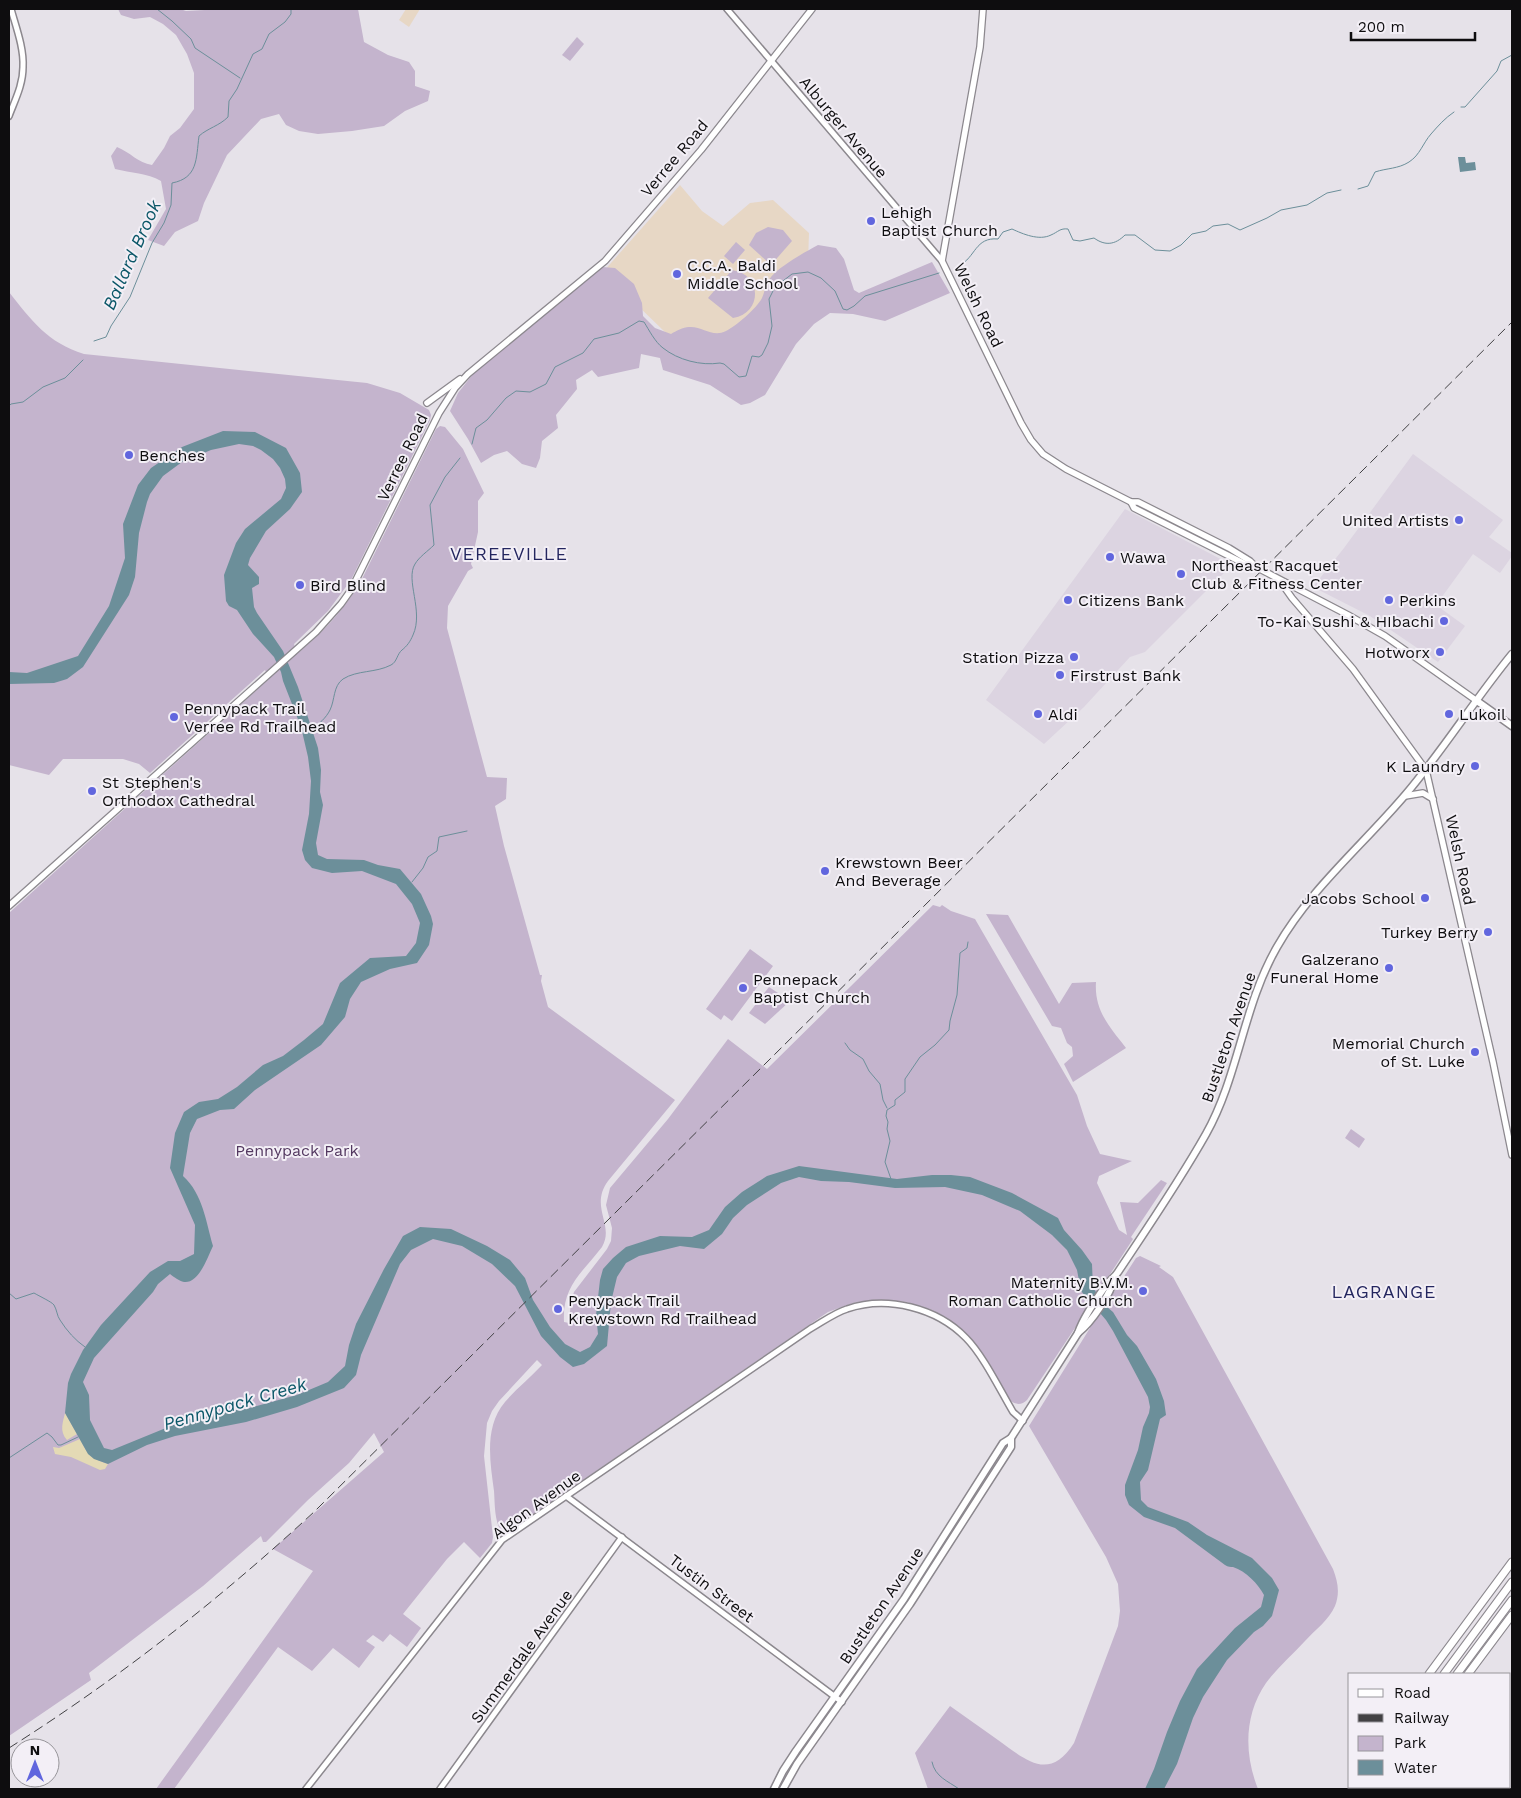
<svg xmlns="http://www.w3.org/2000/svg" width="1521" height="1798" viewBox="0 0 1521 1798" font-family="'Work Sans',sans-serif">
  <rect width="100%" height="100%" fill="#e6e2e9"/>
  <g fill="#dcd4e1">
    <path d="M1413 454 1503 520 1489 537 1512 553V556L1500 573 1473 554 1436 605 1465 626 1438 662 1370 616 1313 587 1344 548Z"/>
    <path d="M1125 509 1232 565 1145 652 1130 657 1084 707 1044 744 986 700Z"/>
  </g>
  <g fill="#e7d7c5">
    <path d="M406 9H420L409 27 399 20Z"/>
    <path d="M680 185 702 211 723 226 750 203 773 200 809 233 808 262 723 355 667 334 603 272Z"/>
  </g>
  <g fill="#c4b4cd">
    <path d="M118 9H180L186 11 223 9H358L364 42 388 55 409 62 415 71V86L430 91 428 101 405 111 384 126 352 131 318 134 299 131 286 125 279 114 261 119 227 155 204 203 198 221 175 232 164 246 148 240 166 209 161 181C147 173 131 173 115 169L111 156 117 147C130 152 138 163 152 165L164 148 170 136 180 128 194 109V73L187 54 176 35 163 24 150 17 134 19 121 15Z"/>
    <path d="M577 37 584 44 570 61 562 55Z"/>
    <path d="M768 227 783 230 792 241 771 265 749 245 756 233Z"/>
    <path d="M736 242 745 250 733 264 724 256Z"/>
    <path d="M818 245 836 248 844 259 854 290 859 293 932 262 950 293 885 321 853 314 830 313 814 324 796 344 765 395 750 403 741 405 710 385 663 370 660 358 641 354 639 368 598 377 592 370 576 380 577 389 556 415 558 428 542 441 540 458 536 468 522 464 507 451 494 455 481 463 468 439 450 411 458 393 477 369 602 267 615 268 634 284 642 303 643 316 655 328 671 334C676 331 683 327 689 327 703 326 712 338 726 331 736 326 757 308 762 298 766 289 764 286 771 277 780 266 805 252 818 245Z"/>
    <path d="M732 270C762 274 763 313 733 318L708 298Z"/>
    <path d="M9 292C31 320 48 343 84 354L367 383 400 393 429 410 431 415 430 420 351 580 328 611 294 644 297 654C324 631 343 611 361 581L436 429 440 426 445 427 463 449 484 493 478 501V532L471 564 473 568 468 571 448 606 447 628 487 777 507 778 506 799 495 806 504 846 540 975H542L541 981 548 1007 675 1100 608 1181C589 1207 615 1225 602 1247 582 1273 562 1286 564 1322L569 1323 571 1301 574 1292 607 1249 611 1241 612 1228 606 1205 610 1188 668 1119 728 1039 767 1069 933 905 940 907 942 905 951 911 975 919 1077 1095 1087 1126 1100 1154 1132 1161 1099 1176 1097 1183 1119 1230 1127 1235 1120 1202 1138 1203 1161 1180 1167 1183 1131 1237 1133 1239 1105 1282 1114 1292 1136 1258 1140 1256 1161 1266 1159 1267 1173 1277 1333 1569C1338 1582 1340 1593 1335 1606 1329 1620 1315 1630 1305 1641 1292 1655 1277 1668 1266 1683 1244 1715 1244 1754 1258 1789H928L915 1753 950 1706C966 1717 982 1729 998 1740 1026 1760 1049 1782 1074 1743L1118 1626 1120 1611 1118 1584 1106 1557 1029 1426 1090 1328 1081 1319 1027 1400C1022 1405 1016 1405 1011 1401L982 1352 972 1340 933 1311 907 1302 880 1300 856 1302 828 1312 513 1528 502 1532C494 1522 495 1503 494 1491 490 1461 484 1427 505 1402 517 1388 530 1378 542 1365L537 1360 499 1401 492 1411 487 1423 484 1456 493 1537 492 1543 480 1558 464 1542 447 1559 403 1614 421 1628 407 1647 390 1634 383 1642 373 1635 366 1641 375 1647 359 1668 333 1648 312 1671 278 1647 174 1789H156L313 1571 273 1549 384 1452 374 1433 349 1463 308 1500 266 1542H263L261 1536 203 1586 89 1673 91 1680 9 1736V913L269 679 265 670 150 773 139 764 123 759H63L49 775 9 765Z"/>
    <path d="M986 914 1008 915 1059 1004 1072 983 1096 982C1094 1011 1110 1027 1126 1048L1073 1082 1064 1064 1073 1056 1072 1047 1067 1043 1061 1028 1052 1026Z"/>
    <path d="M750 949 773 966 732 1021 724 1015 721 1020 706 1009Z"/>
    <path d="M769 987 790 1001 765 1024 749 1013Z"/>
    <path d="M1351 1129 1365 1139 1359 1148 1345 1138Z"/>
  </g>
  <g fill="#e4dab5">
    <path d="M65 1413 77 1434 67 1440C59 1431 63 1422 65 1413Z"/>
    <path d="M80 1439C88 1455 90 1458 108 1464L105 1469 100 1470 71 1457 55 1454 53 1447 59 1448Z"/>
  </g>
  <g fill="#6c8f9a">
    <path d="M1458 157H1465L1466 163 1475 162 1476 170 1460 172Z"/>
    <path d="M223 431 255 432 286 448 300 473 302 492 290 509 266 531 250 558 248 565 259 577V584L252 588 254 607 257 613 283 651 298 687 318 748 321 770 320 792 323 805 316 843 318 855 327 859 364 860 378 865 400 869 421 894 431 916 433 924 429 945 417 963 390 969 361 982 350 999 345 1017 321 1045 255 1090 234 1109 220 1110 197 1119 190 1133 183 1176C203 1194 206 1222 213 1246 208 1256 199 1284 184 1282 179 1281 174 1277 170 1274L158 1284 153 1292 94 1358 83 1382 89 1395 90 1420 104 1448 112 1450 183 1421 216 1412 246 1409 297 1395 328 1382 345 1366 349 1345 356 1324 384 1269 403 1236 420 1227 451 1229 487 1246 510 1260 525 1278 533 1300 550 1327 565 1344 580 1352 590 1347 598 1334 596 1315 600 1280 603 1269 613 1258 626 1247 660 1236 692 1237 709 1230 725 1207 742 1192 767 1176 799 1166 897 1179 932 1175H951L970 1177 1012 1193 1058 1218 1064 1230 1082 1250 1092 1264 1093 1288 1107 1307 1113 1312 1127 1335 1137 1346 1156 1379 1164 1401 1166 1415 1160 1419 1148 1470 1140 1482 1141 1500 1148 1507 1188 1522 1207 1535 1252 1558 1272 1578 1279 1590 1272 1616 1263 1626 1254 1632 1227 1660 1203 1697 1193 1718 1177 1764 1164 1789H1145L1154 1769 1167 1732 1180 1701 1197 1669 1235 1628 1261 1607 1264 1595C1258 1584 1246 1571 1233 1567 1231 1567 1228 1567 1225 1565L1175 1528 1144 1517 1129 1505 1125 1495V1485L1138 1450 1143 1427 1149 1413 1150 1407 1148 1397 1113 1331 1106 1320 1081 1291 1077 1270 1067 1250 1052 1235 1020 1211 982 1195 945 1187 895 1188 849 1182 821 1181 799 1177 781 1183 747 1205 733 1218 722 1234 704 1249 680 1246 639 1256 626 1263 617 1277 611 1302 607 1346 584 1364 573 1367 560 1357 541 1336 515 1286 492 1264 462 1246 433 1239 411 1250 400 1264 361 1355 356 1375 344 1388 297 1407 246 1422 175 1436 147 1445 108 1464 94 1459 88 1454 65 1413 68 1383 71 1374 83 1350 101 1325 150 1272 168 1261H180L194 1254 195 1225 170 1168 175 1133 184 1112 199 1102 218 1099 237 1087 263 1065 283 1056 304 1040 323 1024 340 983 370 958 406 956 416 943 420 923 412 904 396 884 362 871 332 873 312 868 305 860 302 850 309 814 311 781 308 757 301 727 283 681 281 672 274 657 253 634 237 610 229 606 226 601 224 575 236 543 245 529 281 499 286 488 285 479 280 468 273 459 261 450 253 446 239 444 211 450 182 462 163 476 150 494 147 502 139 533 135 577 129 595 83 667 67 679 54 683 9 684V672L27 673 78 656 109 606 125 558 123 524 138 485 151 468 182 447Z"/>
  </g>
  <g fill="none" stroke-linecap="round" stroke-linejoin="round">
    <g stroke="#6c8f9a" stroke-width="1">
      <path d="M157 9 172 21 191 39 195 48 240 78"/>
      <path d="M1461 107H1465L1497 71 1501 61 1512 55"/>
      <path d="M1358 189 1368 186 1375 172C1387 168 1398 169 1409 162 1420 155 1423 143 1431 134 1438 126 1445 118 1454 112"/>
      <path d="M959 266C976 257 975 237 998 239L1003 232 1012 229C1023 234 1039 241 1051 235 1058 232 1060 228 1068 229L1073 240 1080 241 1094 238C1105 246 1115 245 1125 235H1135L1155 250 1170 251 1181 245 1192 234 1206 231 1213 226 1228 224 1240 230 1267 218 1281 210 1307 205 1327 193 1341 190"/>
      <path d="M94 341 106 337 111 326 130 297 152 243 164 223 171 205 172 183C198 178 196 159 199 136 208 128 219 126 228 117L229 101 237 89 253 54 262 49 269 34 285 22 291 14V9"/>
      <path d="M9 406 11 404 23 402 43 387 65 378 83 360"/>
      <path d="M472 444 476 428 487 420 506 398 516 391 530 392 546 384 555 367 583 353 594 339 619 333 639 321 644 322C649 330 655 342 663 348 678 360 701 366 720 363L724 364 739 377 746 376 752 356 759 357 762 355 768 343 772 326 769 299 775 287 792 274 808 272 821 278 835 291 843 309 847 310 854 306 865 296 939 273"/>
      <path d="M312 729C319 724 326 718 330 710 335 700 333 686 343 679 357 670 376 673 391 665 397 662 397 654 402 650 407 646 410 642 413 635 424 611 405 580 415 564 419 557 428 551 434 545L430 505 445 477 460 458"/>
      <path d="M412 882 423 868 428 857 437 851 439 837 467 831"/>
      <path d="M845 1043 850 1050 863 1059 869 1071 880 1084 883 1100 887 1108"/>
      <path d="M891 1179 885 1162 890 1141 887 1129 888 1122 886 1116 887 1110 895 1105V1100L905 1092V1079L920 1057 935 1045 949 1030 950 1021 957 995 960 953 967 948 968 942"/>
      <path d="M9 1293 16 1299 34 1293C39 1296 52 1302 54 1305 57 1310 57 1316 60 1320 67 1331 75 1340 85 1347"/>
      <path d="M9 1458 47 1433 52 1437 58 1445H61L78 1437"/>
      <path d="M932 1762C935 1777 948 1781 959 1789"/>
    </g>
    <g stroke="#8c888e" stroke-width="8">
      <g id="tertiary">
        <path d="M727 9 942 261"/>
        <path d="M9 116C15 100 23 85 23 67 24 48 16 27 11 9"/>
        <path d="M566 1496 842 1702"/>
        <path d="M306 1789 502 1540 810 1329C821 1323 834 1313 847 1309 887 1295 937 1308 966 1338 983 1355 1000 1390 1013 1412L1023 1421"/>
        <path d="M440 1789 622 1537"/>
      </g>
    </g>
    <g stroke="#8c888e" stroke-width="8">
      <g id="secondary">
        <path d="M983 9 980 47 942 261 1021 423 1031 440 1043 454 1066 469 1131 502H1138L1229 548 1250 561 1256 567 1348 615 1385 636 1477 701"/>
        <path d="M427 403 460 379"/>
        <path d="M1131 502 1134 508 1247 565 1256 567"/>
        <path d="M1280 581 1292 598 1353 669 1426 770 1493 1062 1512 1155"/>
        <path d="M1405 796 1423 793 1433 799"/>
        <path d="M9 906 316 632 341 604 351 590 439 413 455 388 468 374 605 261 701 150 812 9"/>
      </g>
    </g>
    <g stroke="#8c888e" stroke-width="9">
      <g id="primary">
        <path d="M1477 701 1512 726"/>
        <path d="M1078 1333C1092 1322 1110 1295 1115 1277"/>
        <path d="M774 1789 783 1771 796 1751 904 1599 1003 1443 1011 1438"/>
        <path d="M783 1789 797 1764 910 1604 1011 1447V1438L1078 1333C1084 1316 1096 1299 1107 1284 1110 1280 1115 1277 1118 1272 1148 1227 1179 1182 1206 1134 1239 1075 1243 1006 1277 947 1310 889 1363 845 1406 794 1444 749 1475 699 1512 654"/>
      </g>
    </g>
    <g stroke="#8c888e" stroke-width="9">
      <g id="trunk">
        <path d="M1429 1674 1512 1562"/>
        <path d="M1444 1674 1512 1582"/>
        <path d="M1457 1674 1512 1600"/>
        <path d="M1468 1674 1512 1615"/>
        <path d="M1353 1789 1354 1787"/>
        <path d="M1363 1789 1364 1787"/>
        <path d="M1374 1789 1376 1787"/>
        <path d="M1385 1789 1386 1787"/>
      </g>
    </g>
    <use href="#tertiary" stroke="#fff" stroke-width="5"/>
    <use href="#secondary" stroke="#fff" stroke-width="5.5"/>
    <use href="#primary" stroke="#fff" stroke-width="6"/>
    <use href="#trunk" stroke="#fff" stroke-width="7"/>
    <path stroke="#424144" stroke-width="1" stroke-dasharray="10 5" stroke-linecap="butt" d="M9 1748C118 1679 220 1599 315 1511L1512 322"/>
  </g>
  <g fill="#6166de" stroke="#f3eff6" stroke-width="2">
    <circle cx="871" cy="221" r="5"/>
    <circle cx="677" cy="274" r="5"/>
    <circle cx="129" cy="455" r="5"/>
    <circle cx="1459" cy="520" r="5"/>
    <circle cx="1110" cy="557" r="5"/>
    <circle cx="1181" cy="574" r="5"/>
    <circle cx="300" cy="585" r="5"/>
    <circle cx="1068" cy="600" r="5"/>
    <circle cx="1389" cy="600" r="5"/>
    <circle cx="1444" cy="621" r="5"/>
    <circle cx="1440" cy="652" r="5"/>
    <circle cx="1074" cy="657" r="5"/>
    <circle cx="1060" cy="675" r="5"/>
    <circle cx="1038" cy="714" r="5"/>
    <circle cx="1449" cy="714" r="5"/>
    <circle cx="174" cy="717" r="5"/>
    <circle cx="1475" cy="766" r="5"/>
    <circle cx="92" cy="791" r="5"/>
    <circle cx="825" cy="871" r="5"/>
    <circle cx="1425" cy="898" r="5"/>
    <circle cx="1488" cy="932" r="5"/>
    <circle cx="1389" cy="968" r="5"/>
    <circle cx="743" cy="988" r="5"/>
    <circle cx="1475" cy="1052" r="5"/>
    <circle cx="1143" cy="1291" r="5"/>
    <circle cx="558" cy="1309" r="5"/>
  </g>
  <g text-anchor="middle" stroke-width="4" stroke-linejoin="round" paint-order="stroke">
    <g font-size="16" fill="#0e0d0f" stroke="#f3eff6">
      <text transform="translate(844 127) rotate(50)" y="6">Alburger Avenue</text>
      <text transform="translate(674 158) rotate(-50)" y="6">Verree Road</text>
      <text transform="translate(979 305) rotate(64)" y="6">Welsh Road</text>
      <text transform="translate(402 457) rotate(-64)" y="6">Verree Road</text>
      <text transform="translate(1461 860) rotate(78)" y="6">Welsh Road</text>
      <text transform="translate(1228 1037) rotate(-71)" y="6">Bustleton Avenue</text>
      <text transform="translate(536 1504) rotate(-36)" y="6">Algon Avenue</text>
      <text transform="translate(712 1588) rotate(37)" y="6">Tustin Street</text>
      <text transform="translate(881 1605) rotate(-56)" y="6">Bustleton Avenue</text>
      <text transform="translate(521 1656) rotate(-54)" y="6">Summerdale Avenue</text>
    </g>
    <g font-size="16" fill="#0e0d0f" stroke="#f3eff6" text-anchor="start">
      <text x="881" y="218">Lehigh<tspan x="881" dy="18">Baptist Church</tspan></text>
      <text x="687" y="271">C.C.A. Baldi<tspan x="687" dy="18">Middle School</tspan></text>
      <text x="139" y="461">Benches</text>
      <text x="1449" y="526" text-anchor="end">United Artists</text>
      <text x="1120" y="563">Wawa</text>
      <text x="1191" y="571">Northeast Racquet<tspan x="1191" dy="18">Club &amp; Fitness Center</tspan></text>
      <text x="310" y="591">Bird Blind</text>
      <text x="1078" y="606">Citizens Bank</text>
      <text x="1399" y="606">Perkins</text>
      <text x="1434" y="627" text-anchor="end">To-Kai Sushi &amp; HIbachi</text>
      <text x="1430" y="658" text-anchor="end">Hotworx</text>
      <text x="1064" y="663" text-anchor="end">Station Pizza</text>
      <text x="1070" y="681">Firstrust Bank</text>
      <text x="184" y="714">Pennypack Trail<tspan x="184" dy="18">Verree Rd Trailhead</tspan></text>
      <text x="1048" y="720">Aldi</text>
      <text x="1459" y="720">Lukoil</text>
      <text x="1465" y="772" text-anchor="end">K Laundry</text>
      <text x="102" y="788">St Stephen's<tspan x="102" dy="18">Orthodox Cathedral</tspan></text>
      <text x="835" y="868">Krewstown Beer<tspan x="835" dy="18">And Beverage</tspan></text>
      <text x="1415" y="904" text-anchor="end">Jacobs School</text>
      <text x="1478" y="938" text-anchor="end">Turkey Berry</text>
      <text x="1379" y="965" text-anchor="end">Galzerano<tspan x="1379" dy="18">Funeral Home</tspan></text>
      <text x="753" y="985">Pennepack<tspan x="753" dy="18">Baptist Church</tspan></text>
      <text x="1465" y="1049" text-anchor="end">Memorial Church<tspan x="1465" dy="18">of St. Luke</tspan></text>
      <text x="1133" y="1288" text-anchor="end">Maternity B.V.M.<tspan x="1133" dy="18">Roman Catholic Church</tspan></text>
      <text x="568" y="1306">Penypack Trail<tspan x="568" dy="18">Krewstown Rd Trailhead</tspan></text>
    </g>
    <g font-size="16" fill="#533860" stroke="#f3eff6">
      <text x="297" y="1156">Pennypack Park</text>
    </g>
    <g font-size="18" font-style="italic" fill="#0b5768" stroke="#f3eff6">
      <text transform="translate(132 255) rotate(-66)" y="6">Ballard Brook</text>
      <text transform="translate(235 1404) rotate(-16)" y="6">Pennypack Creek</text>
    </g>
    <g font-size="18" letter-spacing="1" fill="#24265f" stroke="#f3eff6">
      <text x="509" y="560">VEREEVILLE</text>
      <text x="1384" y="1298">LAGRANGE</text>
    </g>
  </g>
  <rect width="1521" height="1798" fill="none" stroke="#0e0d0f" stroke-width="20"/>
  <rect x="1348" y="1673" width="162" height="115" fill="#f3eff6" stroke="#97959a"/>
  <rect x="1358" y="1689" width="25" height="8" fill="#ffffff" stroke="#97959a"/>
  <text x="1394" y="1698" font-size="15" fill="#0e0d0f">Road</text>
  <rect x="1358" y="1714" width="25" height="8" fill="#424144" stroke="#97959a"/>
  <text x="1394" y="1723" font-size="15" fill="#0e0d0f">Railway</text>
  <rect x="1358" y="1736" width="25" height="15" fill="#c4b4cd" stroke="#97959a"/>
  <text x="1394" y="1748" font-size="15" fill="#0e0d0f">Park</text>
  <rect x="1358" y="1760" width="25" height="15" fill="#6c8f9a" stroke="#97959a"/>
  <text x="1394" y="1773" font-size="15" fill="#0e0d0f">Water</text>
  <g transform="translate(35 1763)"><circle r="24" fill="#f3eff6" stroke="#97959a"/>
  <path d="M0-4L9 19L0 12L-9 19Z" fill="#6166de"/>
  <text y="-8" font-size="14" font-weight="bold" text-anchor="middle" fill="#0e0d0f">N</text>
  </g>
  <path d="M1351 32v8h124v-8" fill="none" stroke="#0e0d0f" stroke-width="2.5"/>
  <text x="1358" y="32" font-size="15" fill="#0e0d0f" stroke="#f3eff6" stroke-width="4" paint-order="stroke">200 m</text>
</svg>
